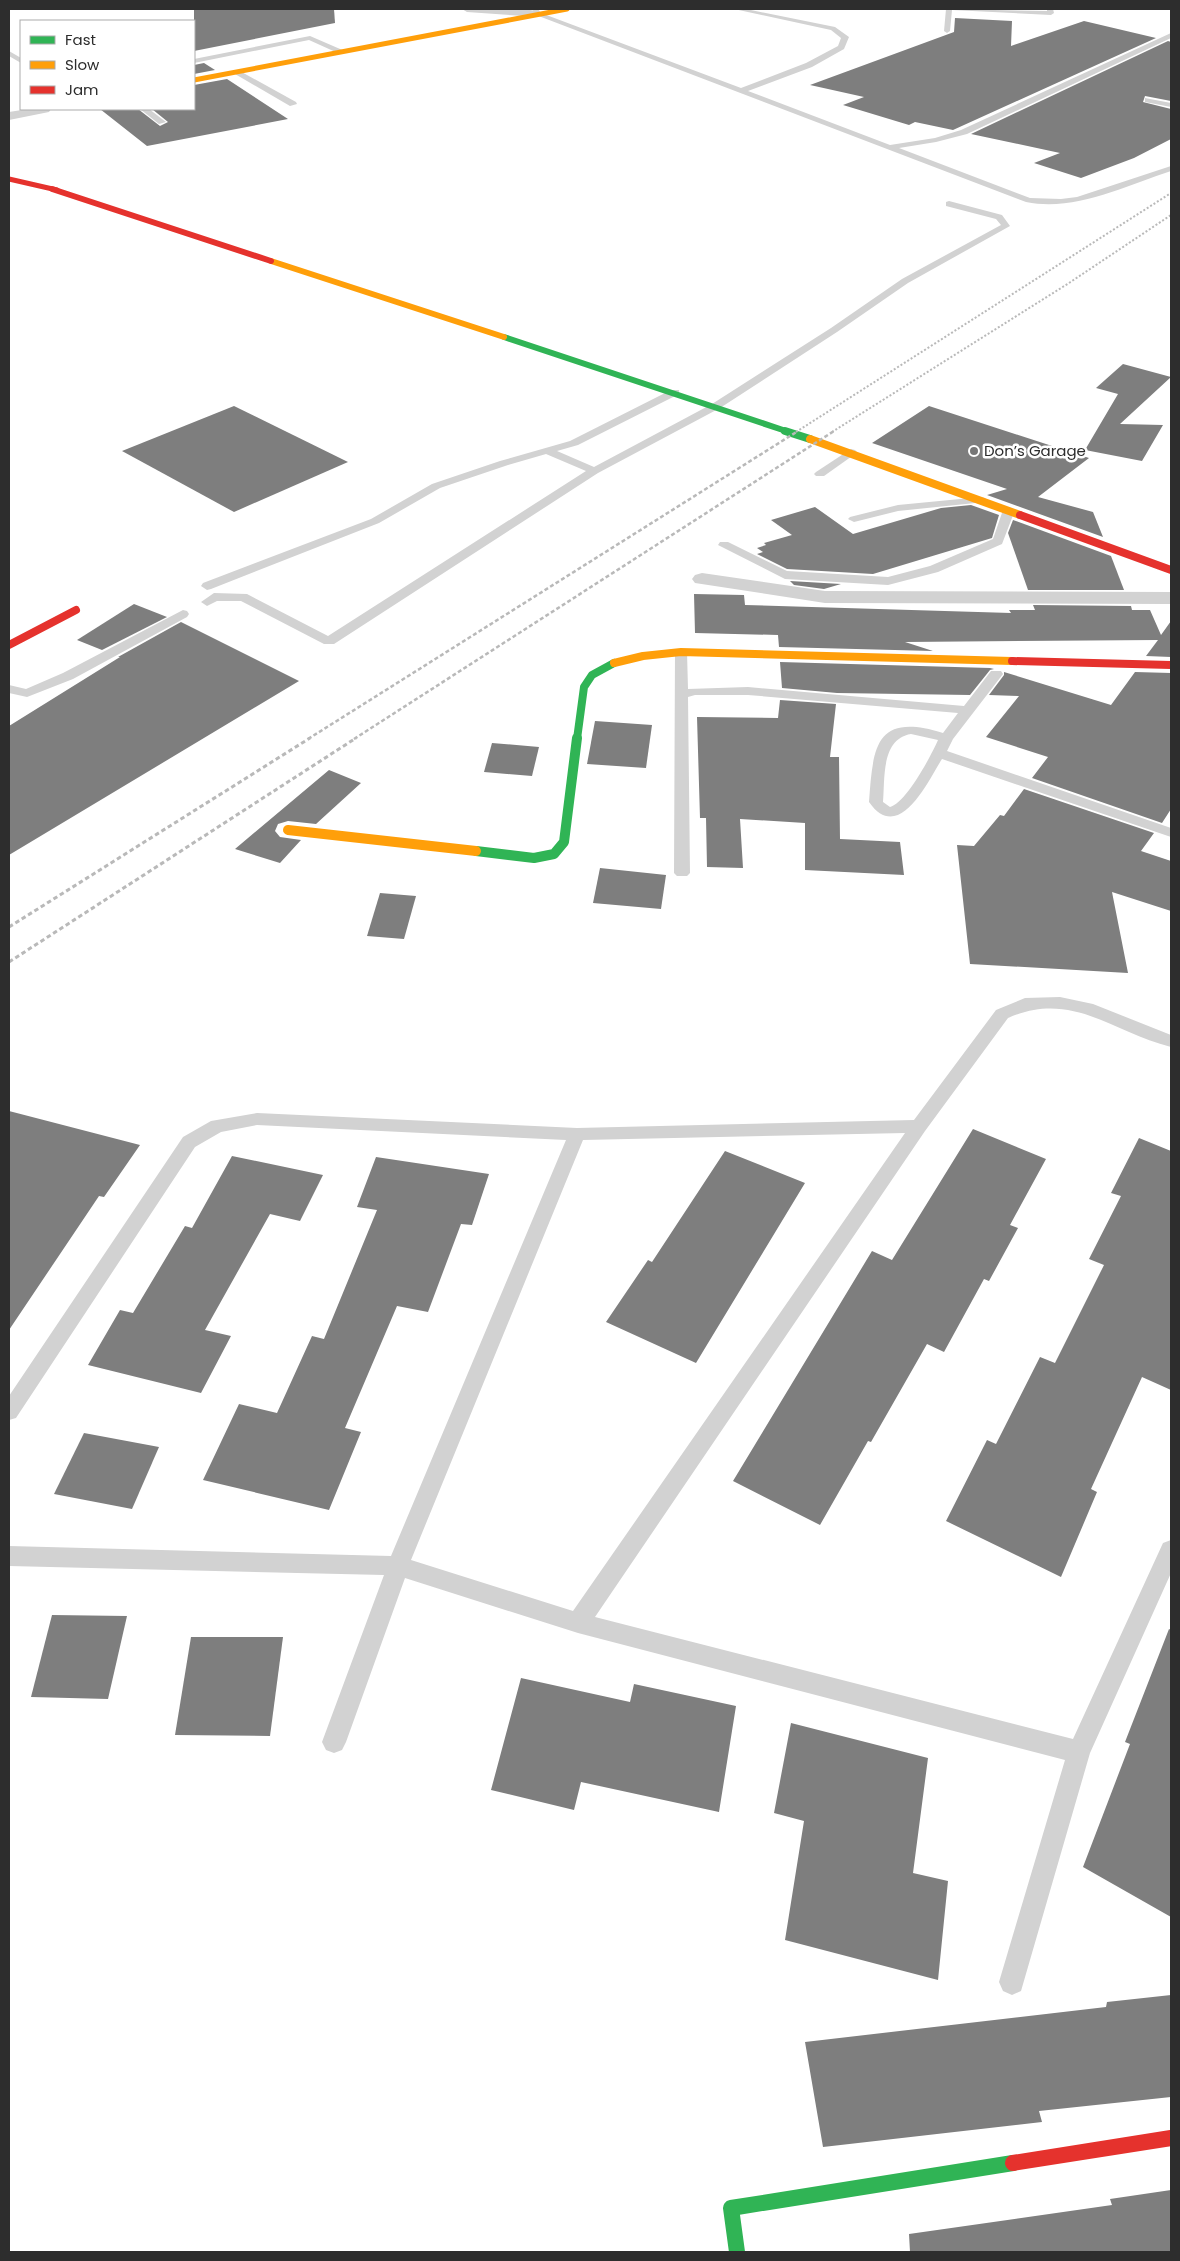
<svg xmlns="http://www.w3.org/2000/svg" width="1180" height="2261" viewBox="0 0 1180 2261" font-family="Poppins,sans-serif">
  <rect width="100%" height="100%" fill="#fff"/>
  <g fill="#7e7e7e">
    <path d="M194 9H334L335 23 194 51Z"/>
    <path d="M955 18 1012 21 1011 46 1084 21 1156 38 953 130 915 122 909 125 843 105 864 97 810 85 954 32Z"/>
    <path d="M1168 41 1171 42V101L1145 96 1143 102 1171 109V139L1134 158 1081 178 1034 163 1060 153 971 134Z"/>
    <path d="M204 63 215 70 194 74V65Z"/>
    <path d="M227 79 288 119 147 146 100 109H138L160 126 168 122 152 109H194V85Z"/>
    <path d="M1123 364 1171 377 1120 424 1163 425 1142 461 1085 450 1118 394 1096 388Z"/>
    <path d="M234 406 348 462 234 512 122 451Z"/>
    <path d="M929 406 1089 458 1038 497 1093 512 1103 537 987 495 1007 489 872 443Z"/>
    <path d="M971 505 999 515 992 538 873 574 787 569 757 554 763 552 757 548 766 545 764 543 792 535 771 520 815 507 853 534 941 508Z"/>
    <path d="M1013 520 1111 556 1124 590H1028L1008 533Z"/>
    <path d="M790 581 841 584 824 589 794 585Z"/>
    <path d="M694 594 744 595 745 605 1011 613 1009 610H1035L1033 605 1131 606 1132 610H1150L1161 635 1171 621V657L1146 656 1158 640 905 642 933 651 779 647 778 635 695 633Z"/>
    <path d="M134 604 167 617 102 650 77 640Z"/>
    <path d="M181 622 299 681 9 855V726L120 657H118Z"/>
    <path d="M780 662 990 668 994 669 990 670 970 695 837 693 782 688Z"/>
    <path d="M1004 672 1111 705 1135 672 1171 673V809L1162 823 1032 778 1048 757 986 737 1019 696 989 695 1004 675Z"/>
    <path d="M780 700 836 704 830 757H839L840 839 900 842 904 875 805 870V823L740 819 743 868 707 867 706 818H700L697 717 778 718Z"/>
    <path d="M595 721 652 725 646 768 587 764Z"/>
    <path d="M492 743 539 747 532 776 484 772Z"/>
    <path d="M329 770 361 783 316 824 288 821 278 824 275 831 280 837 301 840 280 863 235 849Z"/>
    <path d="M1024 789 1154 833 1141 851 1171 861V911L1112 892 1128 973 970 964 957 845 974 846 1000 815 1004 816Z"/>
    <path d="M600 868 666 875 661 909 593 903Z"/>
    <path d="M380 893 416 896 404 939 367 936Z"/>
    <path d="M9 1111 140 1145 104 1197 99 1196 9 1330Z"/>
    <path d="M973 1129 1046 1159 1010 1225 1018 1228 989 1281 984 1279 944 1352 927 1344 871 1442 868 1441 820 1525 733 1481 872 1251 892 1260Z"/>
    <path d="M1139 1138 1171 1151V1390L1142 1377 1091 1489 1097 1492 1061 1577 946 1521 987 1440 996 1444 1040 1357 1055 1363 1104 1265 1089 1259 1121 1196 1111 1193Z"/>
    <path d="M725 1151 805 1183 696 1363 606 1322 648 1260 652 1262Z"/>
    <path d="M232 1156 323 1175 300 1221 270 1214 205 1330 231 1336 201 1393 88 1365 120 1310 133 1313 185 1226 192 1228Z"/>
    <path d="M376 1157 489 1174 472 1225 461 1224 428 1312 397 1306 345 1428 361 1432 329 1510 203 1480 239 1404 277 1413 312 1336 324 1339 377 1210 357 1207Z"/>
    <path d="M84 1433 159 1447 132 1509 54 1494Z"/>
    <path d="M52 1615 127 1616 108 1699 31 1697Z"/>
    <path d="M1169 1629 1171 1630V1917L1083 1867 1130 1744 1125 1742Z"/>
    <path d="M191 1637H283L270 1736 175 1735Z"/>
    <path d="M521 1678 630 1702 634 1684 736 1706 719 1812 581 1782 574 1810 491 1790Z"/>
    <path d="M791 1723 928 1758 913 1873 948 1881 938 1980 785 1940 804 1821 774 1813Z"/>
    <path d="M1171 1995V2097L1039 2111 1042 2122 823 2147 805 2042 1106 2007 1107 2002Z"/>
    <path d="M1171 2190V2252H910L909 2234 1112 2205 1110 2199Z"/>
  </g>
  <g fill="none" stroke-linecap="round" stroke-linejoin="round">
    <g fill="#d2d2d2" fill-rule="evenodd">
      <path d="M532 9H538L541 13 741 88 806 63 838 46 841 38 831 30 734 9H746L835 27 849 37 844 49 812 67 748 91 890 145 935 138 961 130 1171 33V38L967 134 936 142 899 148 1030 198 1061 199 1077 197 1171 166V171C1125 186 1075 212 1026 202L536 15Z"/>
      <path d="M946 9 1047 11V9H1053L1054 13 1051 15 952 10 950 31 947 33 944 31Z"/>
      <path d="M310 36 347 52 340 54 309 40 194 63V59Z"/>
      <path d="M9 51 21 58V63L9 56Z"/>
      <path d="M238 70 296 102 297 104 290 106 235 74V70Z"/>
      <path d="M1145 98 1171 103V107L1145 102Z"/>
      <path d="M140 109H149L166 122 159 124Z"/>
      <path d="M949 201 1002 215 1010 226 908 283 837 332 720 408 598 473 334 644H324L241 601H217L207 606 201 602 214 593 247 594 328 636 586 471 546 454 508 465 440 488 379 523 211 589 207 590 201 586 203 583 371 519 432 484 500 461 570 441 671 390H679V394L578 445 557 451 594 467 712 404 831 328 902 279 1001 225 996 219 946 206V202Z"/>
      <path d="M851 449 855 450 857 452 855 454 824 476H816L814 474 816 472Z"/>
      <path d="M981 497 985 498 987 500 985 502 898 511 854 522 848 519 850 517 898 505Z"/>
      <path d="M1009 507 1015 510 1002 544 938 572 888 585 785 579 718 545 720 542H728L787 571 888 577 930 566 993 539 1003 510Z"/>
      <path d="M183 610 187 611 189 614 187 617 73 679 27 697 9 693V685L26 689 63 673Z"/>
      <path d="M681 648 687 652 688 689 748 687 964 706 991 671H1001L1003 674 953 739 947 751 1171 828V837L942 759C928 781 899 845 869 802 873 747 875 712 943 733L958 713 748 695H695L688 697 690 873 687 876H677L674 873 675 652ZM911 734 938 740C931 756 906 803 890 807L883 802C885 778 881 739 911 734Z"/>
      <path d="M1060 997 1093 1004 1171 1035V1047C1112 1032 1072 990 1008 1018L925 1131 595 1617 1073 1739 1163 1543 1171 1540V1573L1090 1753 1021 1991 1012 1995 1003 1991 999 1982 1065 1760 578 1633 405 1578 346 1742 342 1750 334 1753 326 1750 322 1742 384 1575 9 1566V1546L391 1556 566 1140 257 1125 221 1132 195 1147 16 1418 9 1420V1396L183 1137 211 1121 257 1113 577 1128 914 1120 996 1010 1025 998ZM905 1133 573 1611 411 1560 583 1140Z"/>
    </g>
    <g fill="#d2d2d2" fill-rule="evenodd">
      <path d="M462 9C476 9 535 6 543 14L538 17 467 12Z"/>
      <path d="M28 109H51L49 112 9 120V112Z"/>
      <path d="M702 573 825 591 1171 592V604L825 603 695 583 692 579 695 575Z"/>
    </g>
    <path stroke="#30b455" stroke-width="6" d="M504 337 789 432"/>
    <g stroke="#30b455" stroke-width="8">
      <path d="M785 431 810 439"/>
      <path d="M577 739 584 687 592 675 614 663"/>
    </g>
    <path stroke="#30b455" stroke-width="10" d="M476 851 534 858 554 854 564 842 577 738"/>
    <path stroke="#30b455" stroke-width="16" d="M737 2252 731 2208 1013 2163"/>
    <path stroke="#ff9f0a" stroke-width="5" d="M194 80 567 9"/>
    <path stroke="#ff9f0a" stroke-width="6" d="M271 261 504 337"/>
    <g stroke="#ff9f0a" stroke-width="8">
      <path d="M810 439 1020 515"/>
      <path d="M614 663 643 656 681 652 1012 661"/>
    </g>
    <path stroke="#ff9f0a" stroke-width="10" d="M288 830 476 851"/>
    <path stroke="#e5322d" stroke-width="5" d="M9 179 57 190"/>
    <path stroke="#e5322d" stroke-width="6" d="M52 189 271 261"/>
    <g stroke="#e5322d" stroke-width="8">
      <path d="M1020 515 1171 570"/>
      <path d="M9 645 76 610"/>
      <path d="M1012 661 1171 665"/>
    </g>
    <path stroke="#e5322d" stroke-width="16" d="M1013 2163 1171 2138"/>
    <g stroke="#b9b9b9" stroke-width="2" stroke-dasharray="2 2" stroke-linecap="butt">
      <path d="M796 432 1171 193"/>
      <path d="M832 432 1069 283 1171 215"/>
    </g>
    <g stroke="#b9b9b9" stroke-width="2.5" stroke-dasharray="4 2.5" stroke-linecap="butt">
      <path d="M308 739 798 431"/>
      <path d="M354 739 834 431"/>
    </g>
    <g stroke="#b9b9b9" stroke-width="3" stroke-dasharray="4.5 3" stroke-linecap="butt">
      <path d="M9 927 310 738"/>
      <path d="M9 962 356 738"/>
    </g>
  </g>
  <circle fill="#767676" stroke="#fff" stroke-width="2" cx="974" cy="451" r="5"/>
  <g text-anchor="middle" stroke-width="5" stroke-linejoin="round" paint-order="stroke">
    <g font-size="15" fill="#2d2d2d" stroke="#fff" text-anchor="start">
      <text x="984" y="456">Don’s Garage</text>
    </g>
  </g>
  <rect width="1180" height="2261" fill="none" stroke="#2d2d2d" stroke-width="20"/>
  <rect x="20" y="20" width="175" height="90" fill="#ffffff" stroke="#ababab"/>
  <rect x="30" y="36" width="25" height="8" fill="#30b455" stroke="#ababab"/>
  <text x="65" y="45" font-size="15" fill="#2d2d2d">Fast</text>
  <rect x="30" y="61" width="25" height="8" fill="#ff9f0a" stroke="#ababab"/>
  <text x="65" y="70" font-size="15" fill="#2d2d2d">Slow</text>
  <rect x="30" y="86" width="25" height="8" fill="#e5322d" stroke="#ababab"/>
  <text x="65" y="95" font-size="15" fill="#2d2d2d">Jam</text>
</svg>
